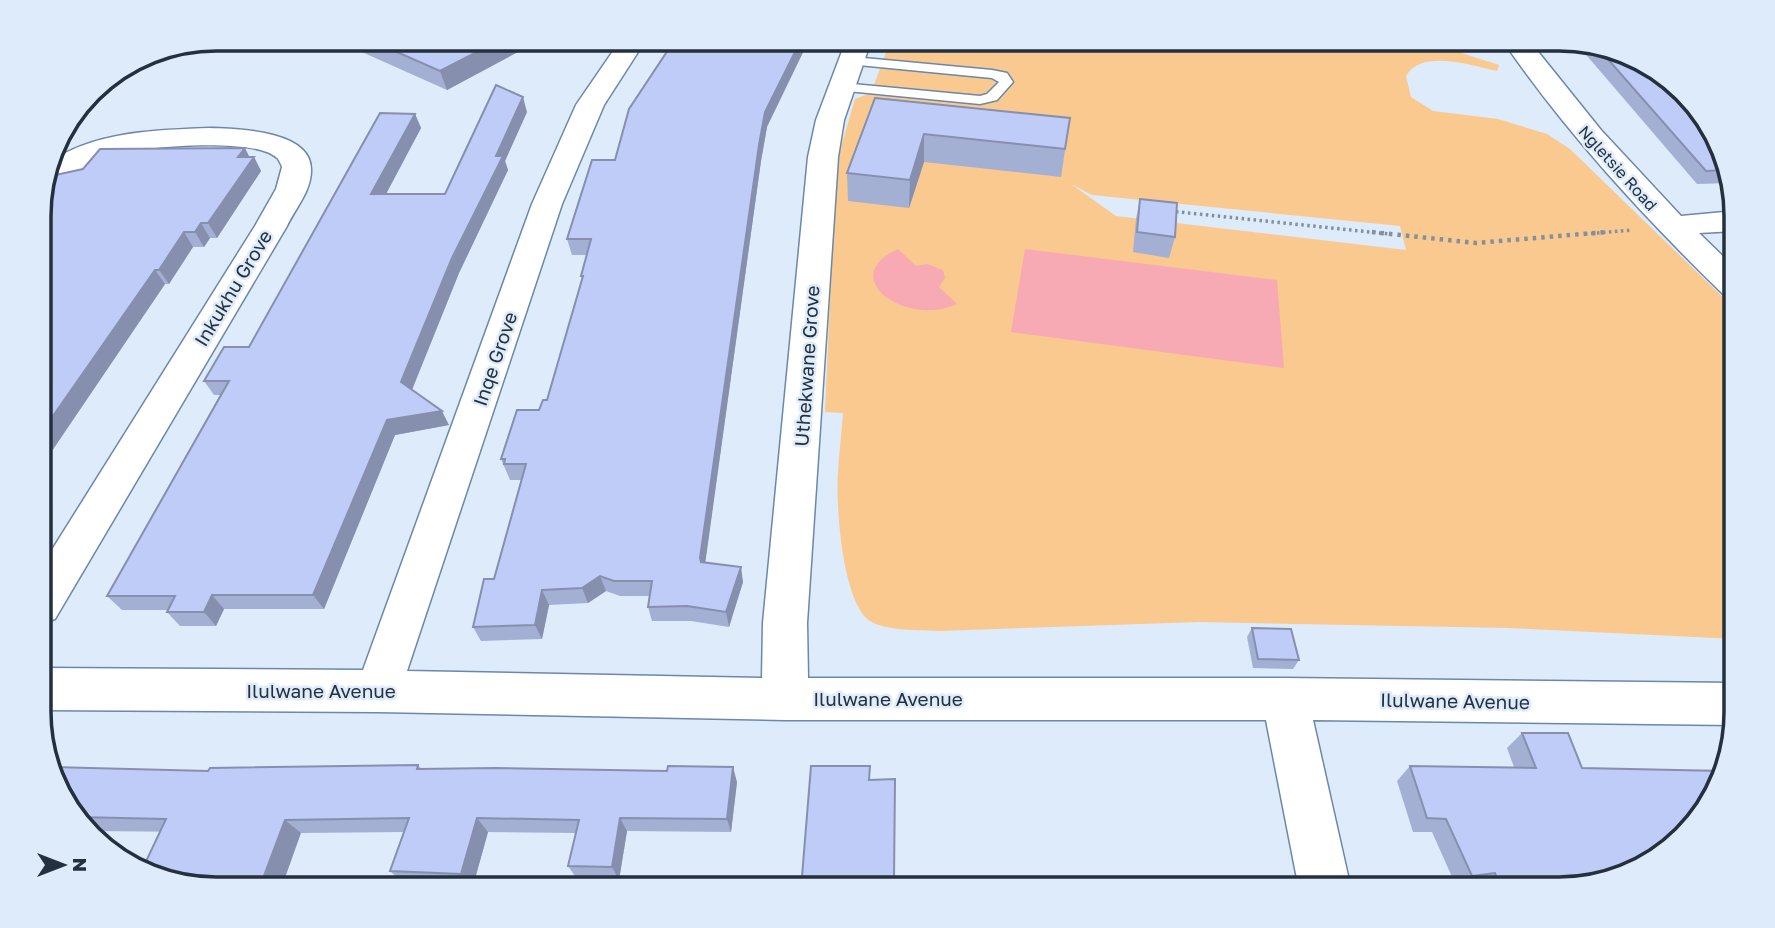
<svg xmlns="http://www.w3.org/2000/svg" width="1775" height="928" viewBox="0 0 1775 928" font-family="'Golos Text',sans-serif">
  <rect width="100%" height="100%" fill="#deebfa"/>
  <path fill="#f9c98f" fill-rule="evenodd" d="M891 39H1438L1452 50 1499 65 1497 71C1473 66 1422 48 1406 76L1411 97 1433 111 1498 119 1547 134 1570 149 1735 309 1736 639 1508 628 1199 622 939 631C922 630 885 631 870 621 846 605 839 531 838 504 836 474 841 443 843 413L825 412 835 187 840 150 855 99 871 93ZM1071 184 1092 195 1400 226 1406 250 1116 216Z"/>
  <g fill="#f7aab3">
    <path d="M898 249 916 266 927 264 943 270 945 278 939 287 957 304C906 328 835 277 898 249Z"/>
    <path d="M1025 249 1277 280 1284 368 1011 332Z"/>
  </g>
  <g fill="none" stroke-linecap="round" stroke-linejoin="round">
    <g stroke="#6a88aa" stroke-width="3">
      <path id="service" d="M853 57 992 70 1007 73 1013 82 997 100 980 104 837 90V84L842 83 980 96 987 94 999 82 992 78 848 64V58Z"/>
    </g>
    <g stroke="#6a88aa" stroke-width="3">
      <g id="minor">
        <path d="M622 38H647L604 105 562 204 407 671 762 678 763 623 808 157 816 120 847 38H872L844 120 838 157 807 623 808 678H1285L1736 683V712L1734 725 1313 720 1351 889H1299L1266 720H785L378 712 40 710V668L363 670 532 204 576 105Z"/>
        <path d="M1501 38H1527L1601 130 1681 216 1735 211V231L1699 233 1735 268V297L1723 294C1643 216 1565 132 1501 38Z"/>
        <path d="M210 128C237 129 313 130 311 171 311 191 295 209 287 226L55 619 40 624V569L255 226 276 189 282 167C282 166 278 158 277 158 254 136 136 147 105 156 84 162 65 187 43 187L50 162C96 131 156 130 210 128Z"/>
      </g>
    </g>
    <g stroke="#84909f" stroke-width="3.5" stroke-dasharray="2.5 3.5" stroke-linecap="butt">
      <path d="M1170 211 1389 234"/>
      <path d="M1585 234 1632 230"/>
    </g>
    <path stroke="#84909f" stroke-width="4.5" stroke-dasharray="3.5 5" stroke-linecap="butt" d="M1372 232 1476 243 1606 232"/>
    <use href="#service" fill="#fff" fill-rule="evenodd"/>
    <use href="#minor" fill="#fff" fill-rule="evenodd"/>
  </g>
  <g fill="#a4afd4">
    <path d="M334 38H544L447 90 335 40Z"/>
    <path d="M1576 43 1638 57 1706 117 1731 183 1697 184Z"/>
    <path d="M875 98 1070 118 1061 177 924 162 909 208 848 201 847 173Z"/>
    <path d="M527 112 505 161 508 170 459 273 412 390 449 425 395 435 324 609H224L216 626H180L167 612 168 610H122L107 596 220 395H214L204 381 249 347 415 114 421 128 386 194H445Z"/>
    <path d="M767 127 761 161 705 562 743 582 729 627 691 621H652L648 607 649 596H620L606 591 588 603 549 605 542 639 481 641 473 627 494 579 521 480H510L501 459 547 400 582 280 581 276 587 255H572L567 239 615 160Z"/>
    <path d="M254 157 261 171 217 238H210L204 247H193L169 284H165L39 470V204Z"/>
    <path d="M1140 199 1175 237 1169 258 1133 252 1136 219Z"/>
    <path d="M1252 628 1299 660 1293 669 1253 668 1247 637Z"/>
    <path d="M1522 733 1582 768 1657 860 1570 889H1481L1479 885 1457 888 1432 832H1413L1397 781 1410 766 1514 767 1507 748Z"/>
    <path d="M418 765 421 769 737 782 731 832 627 831 619 880 577 879 568 866 576 833 488 832 473 886 404 884 390 871 404 832 301 833 91 831 69 811 208 771Z"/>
    <path d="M870 766V780L895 779 893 889H801Z"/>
  </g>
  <g fill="#868fad">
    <path d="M504 38H544L447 90 440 71Z"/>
    <path d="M802 38H810L767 127 761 161 704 572 700 558 759 145 765 112Z"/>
    <path d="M523 97 527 112 505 161 508 170 459 273 409 397 401 382 496 156Z"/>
    <path d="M415 114 421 128 378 209 371 194Z"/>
    <path d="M924 134V162L909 208 910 180Z"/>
    <path d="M245 148 251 160 254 157 261 171 217 238 208 223 238 157Z"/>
    <path d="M201 223 210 238 204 247 195 232Z"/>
    <path d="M184 232 193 247 169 284 159 270Z"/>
    <path d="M155 270 165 284 39 470V436Z"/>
    <path d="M442 411 449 425 395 435 324 609 313 595 387 420Z"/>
    <path d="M741 567 743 582 729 627 726 612Z"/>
    <path d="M600 576 606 591 588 603 582 588Z"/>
    <path d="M542 590 549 605 542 639 535 625Z"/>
    <path d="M212 595 224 609 216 626 204 612Z"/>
    <path d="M733 767 737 782 731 832 727 819Z"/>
    <path d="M477 818 488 832 473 886 461 874Z"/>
    <path d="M620 818 627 831 619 880 612 867Z"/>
    <path d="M285 820 301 833 281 889H259Z"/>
  </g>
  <g fill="#bfccf7" stroke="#868fad" stroke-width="2">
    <path d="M365 38H504L440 71Z"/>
    <path d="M676 38H802L765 112 759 145 700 558 701 562 741 567 726 612 687 606 648 607 652 581H614L600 576 582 588 542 590 535 625 473 627 484 579H494L526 464H504L505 459H501L517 410H539L543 400H547L583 276H581L591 239H567L592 160H615L629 109Z"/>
    <path d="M1598 48 1638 57 1706 117 1726 170 1706 171Z"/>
    <path d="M496 85 523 97 496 156H503L452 258 401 382 442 411 387 420 313 595H212L204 612H167L175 596H107L229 381H204L224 347H249L380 113 415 114 371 194H445Z"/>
    <path d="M875 98 1070 118 1065 149 924 134 910 180 847 173Z"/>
    <path d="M245 148 238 157H254L208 223H201L195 232H184L159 270H155L39 436V219L45 211 39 212V204L46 177 83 169 100 149Z"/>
    <path d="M1140 199 1177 203 1175 237 1137 232Z"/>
    <path d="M1252 628 1291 629 1299 660 1258 659Z"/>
    <path d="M1522 733H1568L1582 768 1723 771 1718 791 1657 860 1596 880H1543L1546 889H1501L1495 873 1472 876 1446 819 1427 818 1410 766 1536 768Z"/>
    <path d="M418 765 417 769 495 768 667 771 668 766 733 767 727 819 620 818 612 867 568 866 579 820 477 818 461 874 390 871 409 818 285 820 259 889 216 890 141 872 166 819 76 817 69 811 52 767 208 771 210 768Z"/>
    <path d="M811 766H870L869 780 895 779 894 879H886V889H801Z"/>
    <path d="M1256 887V889H1207Z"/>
  </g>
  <g text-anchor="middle" stroke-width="5" stroke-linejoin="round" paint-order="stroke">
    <g font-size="16" fill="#24303e" stroke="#deebfa">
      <text transform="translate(1618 168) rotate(48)" y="6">Ngletsie Road</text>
    </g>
    <g font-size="19" fill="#24303e" stroke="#deebfa">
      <text transform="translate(233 288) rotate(-59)" y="7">Inkukhu Grove</text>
      <text transform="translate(495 359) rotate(-71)" y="7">Inqe Grove</text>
      <text transform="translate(807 366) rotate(-86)" y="7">Uthekwane Grove</text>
      <text x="321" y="698">Ilulwane Avenue</text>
      <text x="888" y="706">Ilulwane Avenue</text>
      <text transform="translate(1455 701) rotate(1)" y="7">Ilulwane Avenue</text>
    </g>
  </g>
  <path d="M0 0H1775V928H0ZM216 51H1559A165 165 0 0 1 1724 216V712A165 165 0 0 1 1559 877H216A165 165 0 0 1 51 712V216A165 165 0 0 1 216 51Z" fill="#deebfa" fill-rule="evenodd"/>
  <path fill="none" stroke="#24303e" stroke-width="3.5" d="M216 51H1559A165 165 0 0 1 1724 216V712A165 165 0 0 1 1559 877H216A165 165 0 0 1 51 712V216A165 165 0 0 1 216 51Z"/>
  <g transform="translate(63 865) rotate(90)" stroke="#deebfa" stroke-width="5" paint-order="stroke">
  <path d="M0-5L12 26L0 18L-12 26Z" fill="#24303e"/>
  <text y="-10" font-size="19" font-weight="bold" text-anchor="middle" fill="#24303e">N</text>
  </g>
</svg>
